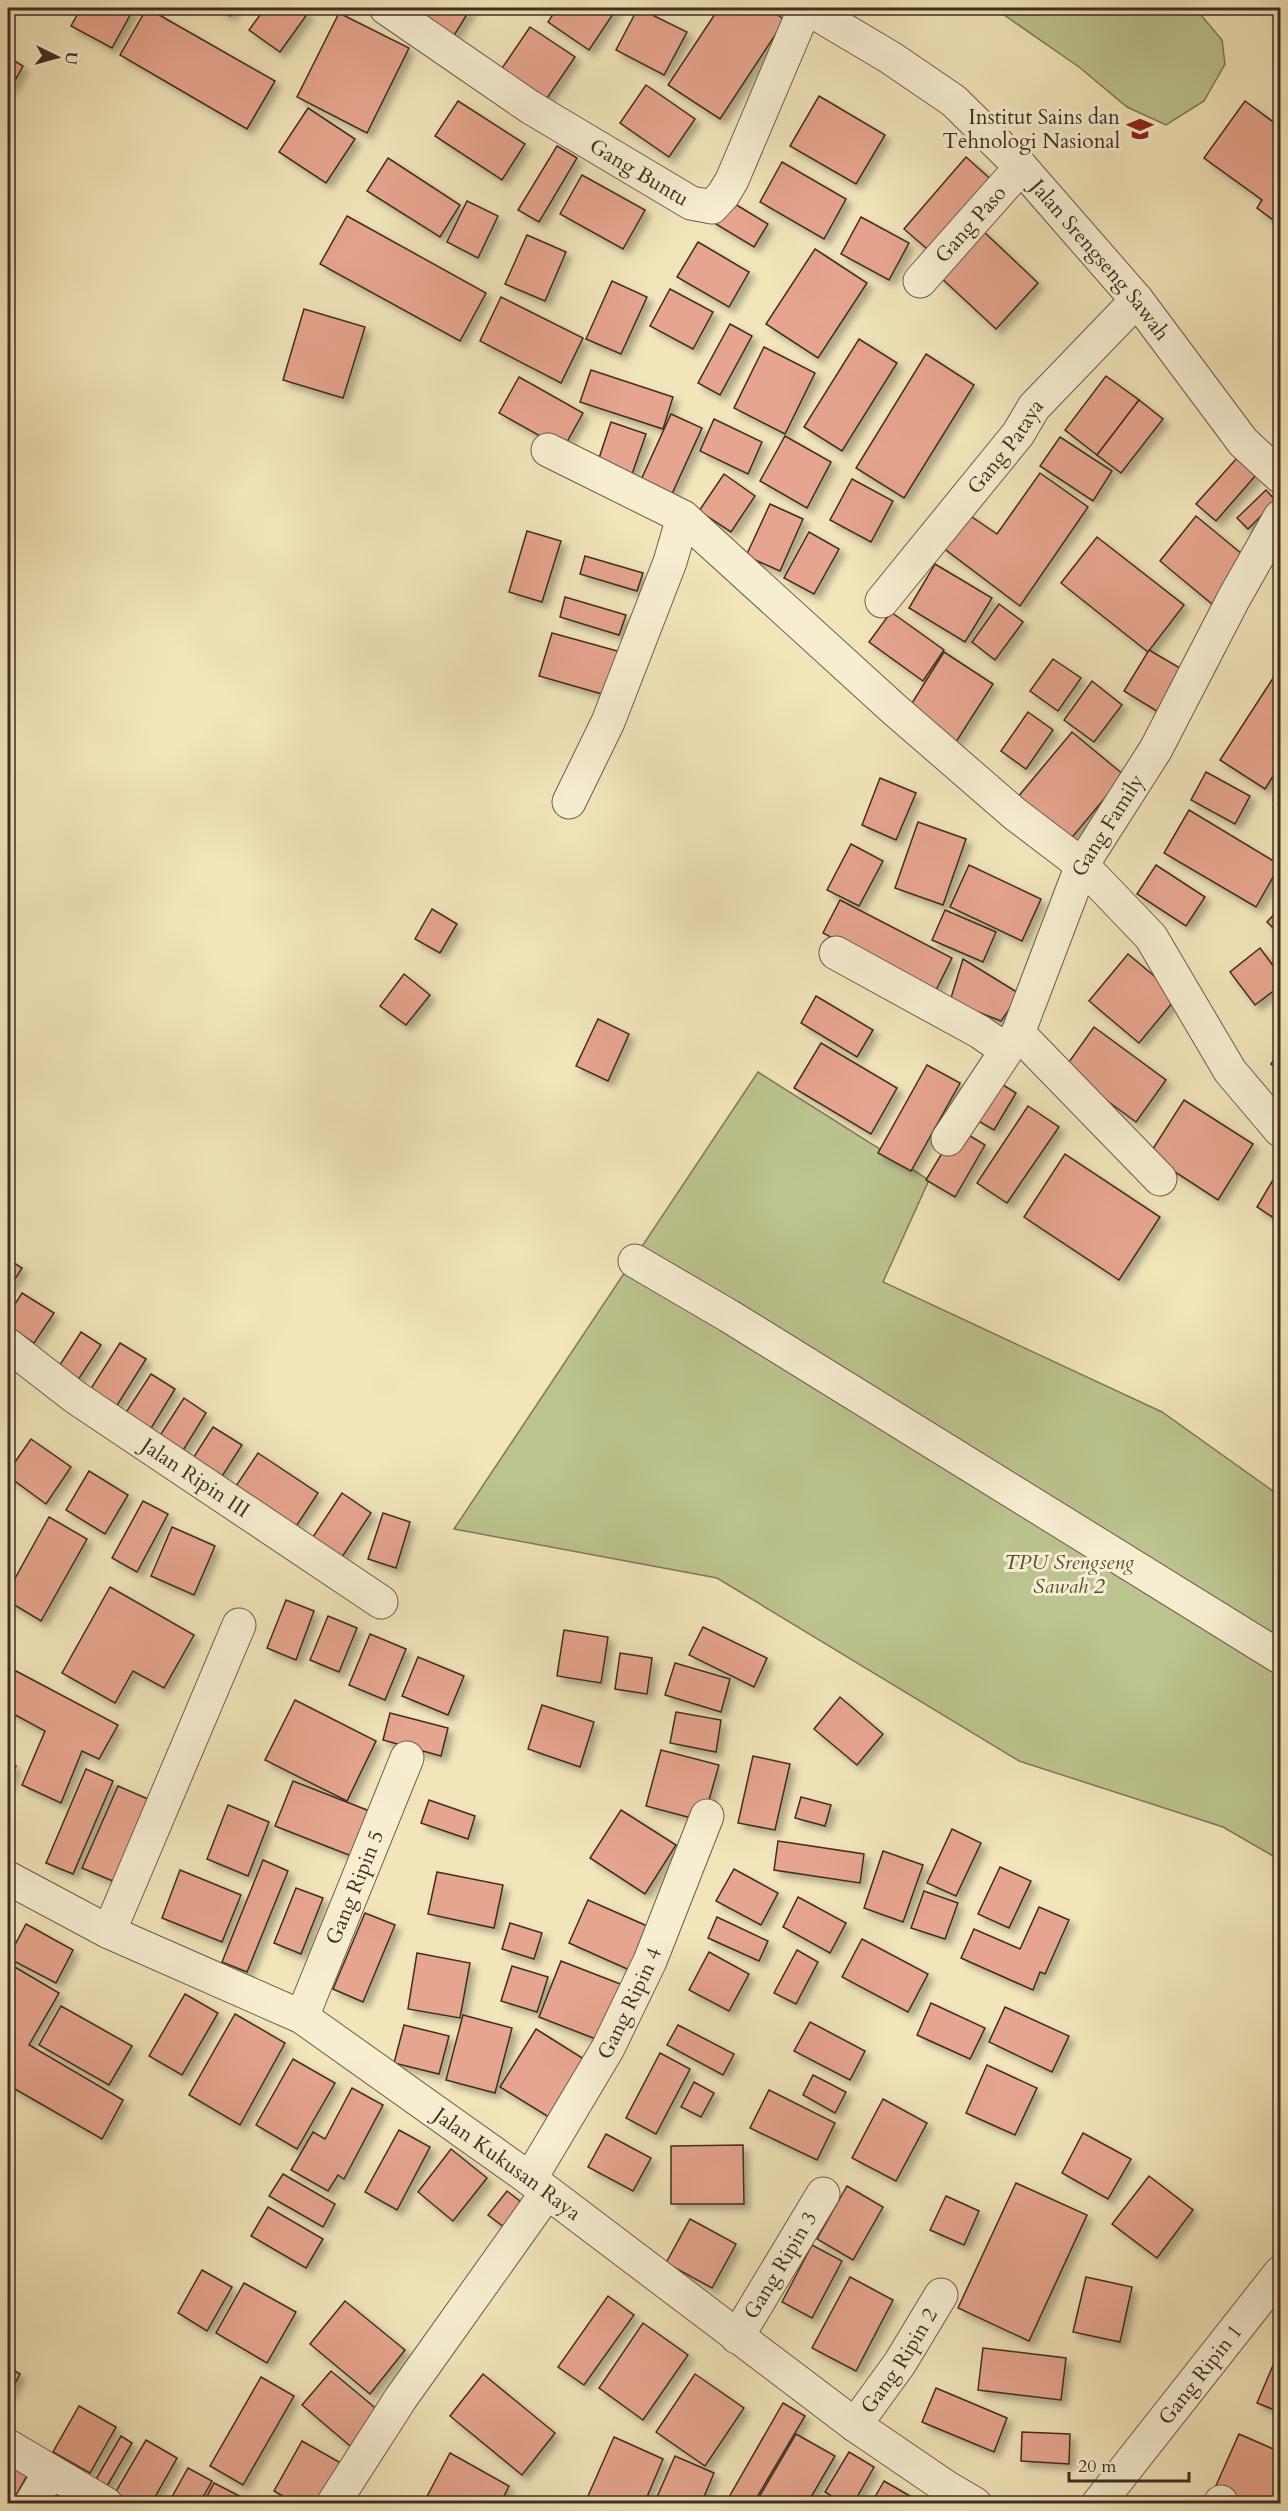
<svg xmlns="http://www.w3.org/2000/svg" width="1288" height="2511" viewBox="0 0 1288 2511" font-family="Cardo,serif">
  <defs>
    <filter id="shadow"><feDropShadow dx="5.5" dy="5.5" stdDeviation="3" flood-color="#0004"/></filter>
  </defs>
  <rect width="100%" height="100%" fill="#f2e5ba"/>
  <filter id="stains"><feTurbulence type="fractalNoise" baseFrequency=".00333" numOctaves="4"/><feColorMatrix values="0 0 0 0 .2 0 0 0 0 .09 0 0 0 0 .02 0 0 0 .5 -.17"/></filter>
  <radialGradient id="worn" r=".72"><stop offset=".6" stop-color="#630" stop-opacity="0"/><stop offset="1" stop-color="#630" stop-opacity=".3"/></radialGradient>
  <g fill="#bcc48f" stroke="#7e7958" stroke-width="1.5">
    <path d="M994 8H1195L1222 40 1225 64 1204 101 1166 125 1127 107 1079 67Z"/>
    <path d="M758 1072 929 1180 883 1282 1162 1412 1280 1496V1860L1223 1827 1019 1761 717 1578 454 1529Z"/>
  </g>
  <g fill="#e6a58e" stroke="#3f2e22" stroke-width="1.5" filter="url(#shadow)">
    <path d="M81 8H134L112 48 71 26Z"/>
    <path d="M147 8 275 81 247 129 120 55Z"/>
    <path d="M217 8H235L230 16Z"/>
    <path d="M265 8H301L308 13 280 52 249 30Z"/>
    <path d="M415 8H471L453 37 412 14Z"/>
    <path d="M557 8H617L589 50 548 22Z"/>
    <path d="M638 8 687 32 664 75 616 50Z"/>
    <path d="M719 8H767L785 20 720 119 668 85Z"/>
    <path d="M339 13 409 48 367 133 297 97Z"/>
    <path d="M530 27 575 57 541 107 496 77Z"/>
    <path d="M8 57 23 66 8 93Z"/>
    <path d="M646 85 695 119 669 157 620 123Z"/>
    <path d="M819 96 885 135 856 184 790 146Z"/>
    <path d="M458 101 525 144 502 180 435 136Z"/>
    <path d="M1245 101 1280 127V225L1257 208 1262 200 1204 158Z"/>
    <path d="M308 108 355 139 326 183 279 152Z"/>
    <path d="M557 146 577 158 539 222 518 210Z"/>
    <path d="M966 157 995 183 933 254 904 229Z"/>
    <path d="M388 158 460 205 440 237 367 191Z"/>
    <path d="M782 162 846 199 824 239 760 202Z"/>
    <path d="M582 175 645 210 623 249 560 214Z"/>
    <path d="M725 198 768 224 754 247 711 221Z"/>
    <path d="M467 201 498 216 478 258 447 242Z"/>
    <path d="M347 216 486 293 460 341 320 264Z"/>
    <path d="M861 217 909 243 889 280 841 254Z"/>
    <path d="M981 229 1038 283 996 329 938 275Z"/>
    <path d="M527 235 566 252 545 301 505 284Z"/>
    <path d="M698 242 749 272 729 307 677 277Z"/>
    <path d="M815 249 867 283 818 358 766 324Z"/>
    <path d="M612 281 647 297 621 354 586 339Z"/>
    <path d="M670 289 713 312 693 349 650 326Z"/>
    <path d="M501 297 583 338 561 383 480 341Z"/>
    <path d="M304 309 365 327 343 398 283 380Z"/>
    <path d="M730 324 752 336 720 395 698 383Z"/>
    <path d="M859 339 897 363 842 451 804 427Z"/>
    <path d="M764 347 815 373 785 434 734 408Z"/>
    <path d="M926 354 974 385 904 498 856 468Z"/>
    <path d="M591 370 673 397 663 429 580 402Z"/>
    <path d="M1106 376 1139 400 1097 455 1065 430Z"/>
    <path d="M519 377 583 413 563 449 499 413Z"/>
    <path d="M1139 400 1163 419 1121 473 1097 455Z"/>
    <path d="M671 414 702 428 671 496 640 482Z"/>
    <path d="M714 419 762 442 748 474 700 451Z"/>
    <path d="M611 422 646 434 631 477 597 464Z"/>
    <path d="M785 436 831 462 807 508 760 481Z"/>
    <path d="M1060 437 1112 471 1093 501 1040 466Z"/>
    <path d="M1237 458 1256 475 1216 521 1196 504Z"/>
    <path d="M1040 473 1088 507 1020 606 942 547 966 513 997 534Z"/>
    <path d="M724 474 755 496 731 532 699 511Z"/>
    <path d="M852 479 893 501 871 542 830 520Z"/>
    <path d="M1266 490 1276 501 1248 529 1237 518Z"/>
    <path d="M770 504 803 519 780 571 746 556Z"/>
    <path d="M1196 516 1248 559 1212 604 1160 561Z"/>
    <path d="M527 531 561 541 542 602 509 592Z"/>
    <path d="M809 532 839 549 814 594 784 578Z"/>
    <path d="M1097 537 1184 605 1148 652 1061 583Z"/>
    <path d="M585 556 643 573 637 591 580 574Z"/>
    <path d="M935 564 992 598 965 642 909 608Z"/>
    <path d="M565 597 626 615 619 635 560 617Z"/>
    <path d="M999 604 1023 622 995 660 972 642Z"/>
    <path d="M891 612 944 650 923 681 869 642Z"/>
    <path d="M552 633 621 652 609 696 539 676Z"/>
    <path d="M1149 650 1185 671 1160 713 1124 691Z"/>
    <path d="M944 652 993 684 956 742 907 711Z"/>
    <path d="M1053 659 1081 678 1058 711 1030 691Z"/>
    <path d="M1277 672 1280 674V765L1265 789 1220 760Z"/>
    <path d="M1092 681 1122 705 1094 742 1064 720Z"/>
    <path d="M1028 712 1053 730 1026 769 1001 751Z"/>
    <path d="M1072 732 1124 775 1064 847 1012 804Z"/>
    <path d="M1206 772 1250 796 1235 824 1191 800Z"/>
    <path d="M880 778 916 793 896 840 862 825Z"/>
    <path d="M1280 788V805L1273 800Z"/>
    <path d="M1189 810 1280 865 1256 907 1164 853Z"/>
    <path d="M918 822 966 839 943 905 895 888Z"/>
    <path d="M851 844 883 861 859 906 827 890Z"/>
    <path d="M969 865 1041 899 1022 941 950 907Z"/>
    <path d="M1156 865 1205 897 1186 926 1137 894Z"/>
    <path d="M840 900 952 958 935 992 823 933Z"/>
    <path d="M1280 908V935L1267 922Z"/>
    <path d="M432 909 457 924 440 953 415 939Z"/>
    <path d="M945 910 996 932 983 962 932 940Z"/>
    <path d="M1260 948 1280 975V986L1255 1005 1230 972Z"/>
    <path d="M1128 954 1178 996 1139 1043 1089 1001Z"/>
    <path d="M963 959 1020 994 1001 1021 950 1001Z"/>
    <path d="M404 974 430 995 406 1025 380 1006Z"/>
    <path d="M816 996 873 1030 857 1057 801 1023Z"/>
    <path d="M598 1019 629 1034 608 1081 576 1066Z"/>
    <path d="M1094 1027 1166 1080 1136 1122 1064 1069Z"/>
    <path d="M821 1043 897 1088 871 1134 794 1088Z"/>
    <path d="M1280 1050V1071L1271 1064Z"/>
    <path d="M927 1065 960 1083 911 1171 878 1153Z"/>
    <path d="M1000 1083 1016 1093 994 1130 978 1121Z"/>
    <path d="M1184 1100 1253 1144 1218 1200 1149 1155Z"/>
    <path d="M1028 1106 1059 1127 1007 1203 977 1183Z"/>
    <path d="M957 1128 985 1145 955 1197 926 1180Z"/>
    <path d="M1065 1154 1160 1217 1119 1280 1024 1217Z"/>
    <path d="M1280 1168V1222L1257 1207Z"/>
    <path d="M8 1259 22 1268 8 1290Z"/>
    <path d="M22 1293 54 1313 34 1343 8 1325V1315Z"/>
    <path d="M81 1332 101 1345 76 1383 56 1371Z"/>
    <path d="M120 1343 146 1359 116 1407 90 1390Z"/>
    <path d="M151 1374 175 1389 150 1430 125 1414Z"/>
    <path d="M184 1398 206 1413 182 1452 159 1437Z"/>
    <path d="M213 1427 242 1445 219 1481 190 1463Z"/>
    <path d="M31 1439 71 1467 46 1504 8 1476V1472Z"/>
    <path d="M258 1453 318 1493 295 1528 234 1489Z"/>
    <path d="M89 1471 128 1495 105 1534 66 1510Z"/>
    <path d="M342 1493 371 1513 340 1560 311 1540Z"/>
    <path d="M143 1501 168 1514 137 1572 112 1558Z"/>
    <path d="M383 1513 410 1522 396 1568 368 1559Z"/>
    <path d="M49 1517 87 1539 41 1621 8 1601V1591Z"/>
    <path d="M172 1527 215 1546 194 1595 151 1576Z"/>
    <path d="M110 1587 194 1635 164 1688 133 1671 115 1703 62 1673Z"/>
    <path d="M286 1600 314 1611 296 1660 267 1648Z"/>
    <path d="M328 1616 357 1628 339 1672 310 1660Z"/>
    <path d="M703 1627 767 1658 754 1687 689 1655Z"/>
    <path d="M564 1630 608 1637 601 1683 557 1676Z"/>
    <path d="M370 1634 406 1649 385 1700 349 1685Z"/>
    <path d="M620 1653 652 1658 647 1694 615 1689Z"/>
    <path d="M418 1657 464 1676 448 1715 402 1696Z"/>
    <path d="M675 1663 730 1679 721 1712 665 1695Z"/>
    <path d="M16 1671 118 1725 99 1759 82 1751 61 1803 22 1785 45 1731 8 1711V1686Z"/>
    <path d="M840 1697 883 1734 857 1765 814 1729Z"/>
    <path d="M295 1700 376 1741 347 1801 265 1760Z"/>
    <path d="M542 1705 594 1722 580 1767 528 1749Z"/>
    <path d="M676 1712 721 1720 716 1752 670 1743Z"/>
    <path d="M390 1713 448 1728 441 1756 383 1740Z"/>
    <path d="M661 1750 719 1765 703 1821 646 1806Z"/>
    <path d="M753 1756 790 1764 775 1830 738 1823Z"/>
    <path d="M8 1763 16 1766 8 1788Z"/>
    <path d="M86 1769 113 1781 73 1874 46 1863Z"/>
    <path d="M293 1781 372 1812 354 1857 275 1826Z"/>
    <path d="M118 1786 150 1800 115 1882 82 1868Z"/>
    <path d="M801 1797 831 1805 825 1826 795 1818Z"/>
    <path d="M429 1800 475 1816 468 1839 421 1823Z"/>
    <path d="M228 1805 269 1822 248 1876 207 1859Z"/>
    <path d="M621 1810 676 1845 645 1894 590 1858Z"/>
    <path d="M952 1829 981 1843 956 1896 927 1883Z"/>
    <path d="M778 1841 864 1854 860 1883 774 1870Z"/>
    <path d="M883 1851 923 1865 903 1922 864 1908Z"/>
    <path d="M263 1860 288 1871 247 1972 222 1962Z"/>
    <path d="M1000 1867 1031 1881 1009 1928 978 1914Z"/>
    <path d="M734 1869 778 1893 761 1925 716 1901Z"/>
    <path d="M180 1870 241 1895 222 1942 162 1918Z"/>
    <path d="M437 1872 503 1885 494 1928 428 1914Z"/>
    <path d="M296 1888 323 1898 301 1954 274 1943Z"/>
    <path d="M924 1891 958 1903 945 1939 911 1928Z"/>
    <path d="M798 1897 846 1923 830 1953 783 1927Z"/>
    <path d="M588 1900 654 1929 634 1972 569 1943Z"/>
    <path d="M1039 1907 1069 1920 1045 1974 1040 1972 1033 1990 961 1958 974 1929 1020 1949Z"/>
    <path d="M365 1913 395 1925 363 2002 333 1989Z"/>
    <path d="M717 1917 768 1941 759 1961 708 1938Z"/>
    <path d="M510 1923 542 1933 534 1959 502 1949Z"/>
    <path d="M26 1924 73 1950 56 1983 8 1958Z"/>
    <path d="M862 1939 928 1974 908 2012 842 1977Z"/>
    <path d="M797 1950 818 1962 796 2004 774 1993Z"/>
    <path d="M709 1952 749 1974 729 2011 689 1990Z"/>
    <path d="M417 1953 470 1963 460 2018 408 2009Z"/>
    <path d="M561 1961 628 1987 606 2043 539 2017Z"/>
    <path d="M8 1963 59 1993 29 2045 123 2100 102 2139 8 2085Z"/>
    <path d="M512 1966 548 1977 537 2012 501 2001Z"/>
    <path d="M185 1994 218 2013 182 2075 149 2056Z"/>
    <path d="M931 2003 985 2028 970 2059 917 2035Z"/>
    <path d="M61 2006 132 2046 109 2085 39 2045Z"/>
    <path d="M1005 2007 1069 2036 1052 2072 989 2042Z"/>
    <path d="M235 2014 285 2043 240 2125 189 2095Z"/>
    <path d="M463 2015 512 2028 495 2093 446 2080Z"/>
    <path d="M810 2022 865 2051 850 2080 794 2051Z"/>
    <path d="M404 2025 449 2036 439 2074 394 2063Z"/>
    <path d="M678 2025 734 2054 723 2075 667 2045Z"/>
    <path d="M536 2029 587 2061 552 2119 500 2087Z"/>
    <path d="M660 2053 690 2069 656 2134 626 2118Z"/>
    <path d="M293 2059 335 2083 297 2149 256 2125Z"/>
    <path d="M987 2065 1037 2088 1015 2135 966 2113Z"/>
    <path d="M813 2075 846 2092 835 2113 803 2095Z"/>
    <path d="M694 2082 714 2093 701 2117 681 2107Z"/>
    <path d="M352 2088 383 2105 344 2179 338 2175 328 2191 291 2170 313 2132 325 2139Z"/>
    <path d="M769 2090 835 2123 817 2160 750 2128Z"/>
    <path d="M883 2099 927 2123 896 2181 852 2158Z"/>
    <path d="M399 2130 430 2147 397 2210 365 2192Z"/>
    <path d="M1083 2133 1131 2159 1108 2199 1062 2173Z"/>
    <path d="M606 2134 651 2158 633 2191 588 2167Z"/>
    <path d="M743 2145 744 2204H671V2146Z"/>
    <path d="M451 2149 487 2178 453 2221 418 2192Z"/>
    <path d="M283 2174 335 2204 323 2227 269 2196Z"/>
    <path d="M1149 2176 1193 2210 1157 2258 1112 2224Z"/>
    <path d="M1016 2183 1087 2215 1029 2341 958 2308Z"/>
    <path d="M847 2186 883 2207 853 2260 817 2239Z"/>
    <path d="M507 2191 530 2209 512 2233 488 2215Z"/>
    <path d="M946 2196 979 2211 964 2245 930 2230Z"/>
    <path d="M268 2207 323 2239 306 2268 251 2236Z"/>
    <path d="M690 2219 736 2244 712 2288 666 2263Z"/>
    <path d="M812 2245 842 2261 812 2318 782 2302Z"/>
    <path d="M202 2270 232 2287 207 2331 178 2313Z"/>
    <path d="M850 2277 893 2300 856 2371 812 2348Z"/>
    <path d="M1086 2277 1132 2287 1120 2342 1073 2332Z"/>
    <path d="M244 2283 296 2312 267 2363 216 2333Z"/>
    <path d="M608 2296 634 2315 584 2385 558 2367Z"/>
    <path d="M345 2301 405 2350 370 2394 310 2344Z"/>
    <path d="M643 2323 688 2355 643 2420 599 2388Z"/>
    <path d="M983 2348 1066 2358 1061 2400 978 2390Z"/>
    <path d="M1274 2363 1280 2366V2412L1257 2403Z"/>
    <path d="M8 2367 20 2374 8 2397Z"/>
    <path d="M331 2371 385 2416 356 2451 302 2405Z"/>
    <path d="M483 2374 555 2433 522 2475 450 2416Z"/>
    <path d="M695 2374 744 2408 705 2466 656 2432Z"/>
    <path d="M261 2377 294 2396 243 2485 210 2466Z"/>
    <path d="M936 2388 1007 2418 994 2452 922 2422Z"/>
    <path d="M783 2403 805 2416 753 2504H725Z"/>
    <path d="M79 2406 116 2427 90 2473 53 2452Z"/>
    <path d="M1022 2432 1070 2434 1069 2464 1021 2461Z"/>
    <path d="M796 2434 835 2456 807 2504H755Z"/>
    <path d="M1239 2434 1280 2452V2504H1246L1214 2490Z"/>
    <path d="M121 2436 132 2443 106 2488 95 2481Z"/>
    <path d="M614 2437 663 2459 644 2504H606L588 2496Z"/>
    <path d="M146 2440 177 2458 151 2504H134L115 2493Z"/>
    <path d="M302 2441 346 2466 326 2504H296L274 2491Z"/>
    <path d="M8 2450 33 2465 11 2504H8Z"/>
    <path d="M849 2452 874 2467 853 2504H844L825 2492Z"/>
    <path d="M450 2453 509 2486 500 2504H423Z"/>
    <path d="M675 2456 714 2473 701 2504H654Z"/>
    <path d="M188 2468 212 2481 199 2504H168Z"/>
    <path d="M884 2481 922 2503V2504H871Z"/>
    <path d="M214 2483 255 2504H203Z"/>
    <path d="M58 2489 73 2499 71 2504H48Z"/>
  </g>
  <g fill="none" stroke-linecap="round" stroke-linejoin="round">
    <g stroke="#6c5c48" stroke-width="35">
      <g id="minor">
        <path id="s1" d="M386 8 530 107 691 203 712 207 723 195 732 180 805 8"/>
        <path id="s2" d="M807 8 891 58 954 101 1021 167 1137 300 1243 442 1280 476"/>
        <path id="s3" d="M920 281 1021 167"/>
        <path d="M548 450 683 517 895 710 1015 814 1082 865 1151 937 1230 1071 1280 1130"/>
        <path id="s4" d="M882 601 1018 434 1034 407 1137 300"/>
        <path d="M569 802 608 722 670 562 683 517"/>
        <path d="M836 953 980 1032 1006 1050"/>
        <path d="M1018 1033 1160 1179"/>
        <path id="s5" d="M948 1139 1018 1033 1082 865 1156 749 1234 598 1280 517"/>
        <path d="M635 1261 729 1316 1280 1657"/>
        <path id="s6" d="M8 1345 75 1397 381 1602"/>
        <path id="s7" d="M8 1878 109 1932 302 2017 530 2179 855 2425 946 2487 975 2504"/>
        <path d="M109 1932 239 1625"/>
        <path id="s8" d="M302 2017 407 1758"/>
        <path id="s9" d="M530 2179 608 2048 650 1961 707 1816"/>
        <path id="s10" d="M737 2337 823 2194"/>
        <path id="s11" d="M855 2425 900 2363 941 2295"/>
        <path d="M8 2446 106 2504"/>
        <path d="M31 2504 50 2472"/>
        <path d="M333 2504 401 2398 546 2194"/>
        <path id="s12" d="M1098 2504 1280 2273"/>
        <path d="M1220 2504 1221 2502"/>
      </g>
    </g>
    <use href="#minor" stroke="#f7eed2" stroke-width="33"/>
  </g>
  <defs>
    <g id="university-bare" transform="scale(2.07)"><path d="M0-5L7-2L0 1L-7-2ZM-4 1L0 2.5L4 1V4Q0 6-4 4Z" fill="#8f2418" stroke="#f7eed2" stroke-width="2.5" paint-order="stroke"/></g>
  </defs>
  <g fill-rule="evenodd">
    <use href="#university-bare" x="1140" y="129"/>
  </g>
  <g text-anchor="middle" stroke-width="6" stroke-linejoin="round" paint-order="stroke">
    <g font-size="21" fill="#3f2e22" stroke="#f7eed2" text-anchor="end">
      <text x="1120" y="124">Institut Sains dan<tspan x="1120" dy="24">Tehnologi Nasional</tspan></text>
    </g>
    <g font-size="21" fill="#3f2e22" stroke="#f7eed2">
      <text dy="7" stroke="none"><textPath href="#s1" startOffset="302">Gang Buntu</textPath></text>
      <text dy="7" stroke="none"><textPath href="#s3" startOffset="76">Gang Paso</textPath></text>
      <text dy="7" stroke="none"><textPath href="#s2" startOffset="390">Jalan Srengseng Sawah</textPath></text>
      <text dy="7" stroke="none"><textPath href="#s4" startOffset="198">Gang Pataya</textPath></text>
      <text dy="7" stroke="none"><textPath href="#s5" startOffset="354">Gang Family</textPath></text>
      <text dy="7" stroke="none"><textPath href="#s6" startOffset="230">Jalan Ripin III</textPath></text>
      <text dy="7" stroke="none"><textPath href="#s8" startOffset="140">Gang Ripin 5</textPath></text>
      <text dy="7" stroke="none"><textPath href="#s9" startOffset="202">Gang Ripin 4</textPath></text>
      <text dy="7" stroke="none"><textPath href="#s7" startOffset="578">Jalan Kukusan Raya</textPath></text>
      <text dy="7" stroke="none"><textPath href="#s10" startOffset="84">Gang Ripin 3</textPath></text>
      <text dy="7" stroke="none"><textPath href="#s11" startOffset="78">Gang Ripin 2</textPath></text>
      <text dy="7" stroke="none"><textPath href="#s12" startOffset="165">Gang Ripin 1</textPath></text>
    </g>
    <g font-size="21" font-style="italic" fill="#584c38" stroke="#f7eed2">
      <text x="1069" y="1569">TPU Srengseng<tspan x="1069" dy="24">Sawah 2</tspan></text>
    </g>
  </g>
  <rect width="1288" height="2511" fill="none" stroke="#f2e5ba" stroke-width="30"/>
  <rect x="9" y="9" width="1270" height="2493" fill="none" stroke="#3f2e22" stroke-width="3"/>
  <rect x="15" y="15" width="1258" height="2481" fill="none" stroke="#3f2e22" stroke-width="1.5"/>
  <g transform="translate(57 57) rotate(95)" stroke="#f7eed2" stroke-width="4.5" paint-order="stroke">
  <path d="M0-4.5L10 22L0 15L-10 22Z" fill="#3f2e22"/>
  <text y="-9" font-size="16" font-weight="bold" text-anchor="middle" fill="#3f2e22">U</text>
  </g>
  <path d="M1069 2472v9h120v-9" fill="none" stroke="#3f2e22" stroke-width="3"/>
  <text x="1078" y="2472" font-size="18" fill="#3f2e22" stroke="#f7eed2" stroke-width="4.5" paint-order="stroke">20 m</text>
  <rect width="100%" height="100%" filter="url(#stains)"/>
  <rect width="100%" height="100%" fill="url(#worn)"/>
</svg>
